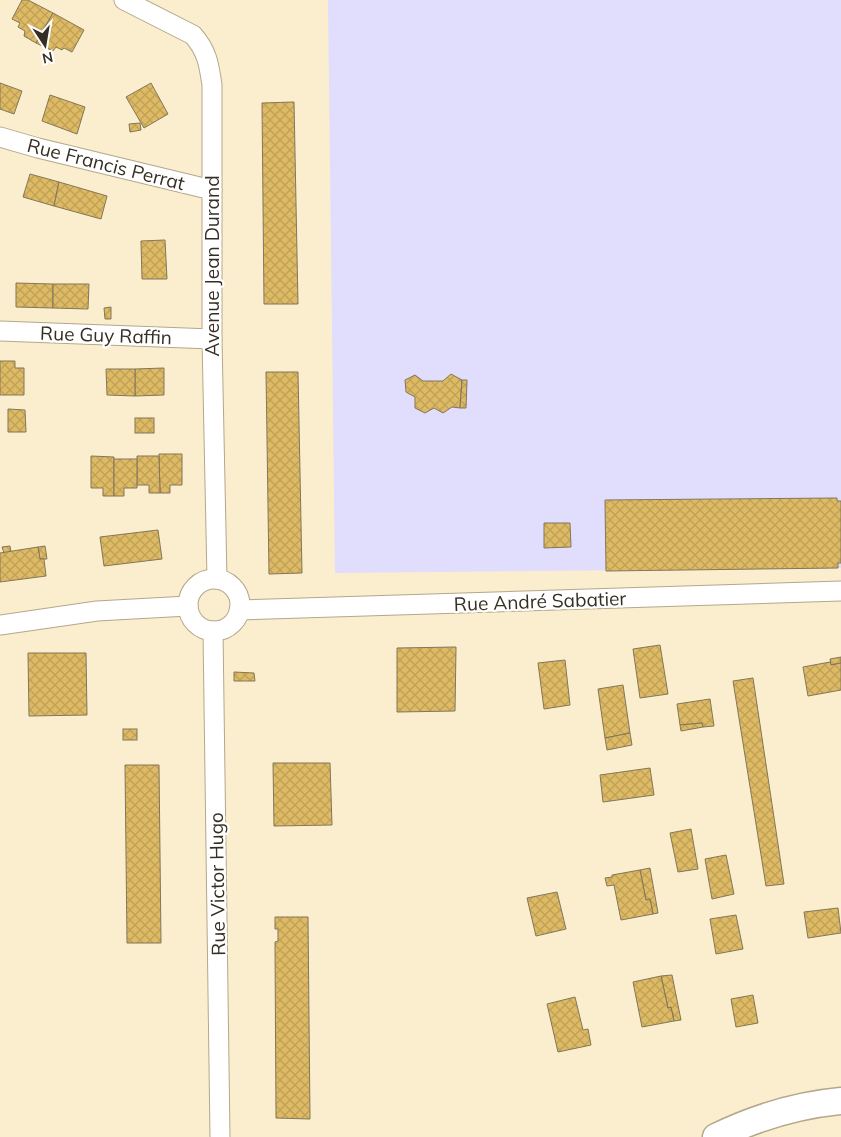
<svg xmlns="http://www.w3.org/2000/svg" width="841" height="1137" viewBox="0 0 841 1137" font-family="Mulish,sans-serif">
  <defs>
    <pattern id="building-cross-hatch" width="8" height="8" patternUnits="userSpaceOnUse" patternTransform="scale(1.25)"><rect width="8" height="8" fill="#ddba63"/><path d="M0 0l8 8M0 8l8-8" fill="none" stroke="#bea056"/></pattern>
  </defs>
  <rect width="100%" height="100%" fill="#fbeece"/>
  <path fill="#e0ddfd" d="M328 0H841V568L335 573Z"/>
  <g fill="url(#building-cross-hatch)" stroke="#83765a">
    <path d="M22 0H28L53 13 36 43 24 36 25 31 18 27 20 23 12 19Z"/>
    <path d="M53 13 84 30 72 52 64 48 62 50 56 47 53 51 36 43Z"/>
    <path d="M0 83 22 91 14 114 0 109Z"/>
    <path d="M151 83 168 114 144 128 126 97Z"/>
    <path d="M50 95 85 107 77 134 42 121Z"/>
    <path d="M294 102 298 304H264L262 103Z"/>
    <path d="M140 123 141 130 130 132 129 124Z"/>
    <path d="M30 174 59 182 54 206 23 197Z"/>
    <path d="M59 182 107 196 101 219 54 206Z"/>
    <path d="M165 240 167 279H142L141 241Z"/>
    <path d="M16 283 53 284V308L16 307Z"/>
    <path d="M53 284H89L88 309 53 308Z"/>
    <path d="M111 307V319H105L104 308Z"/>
    <path d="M0 361H15V368H24V395H0Z"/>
    <path d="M164 368V395L135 396V369Z"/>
    <path d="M106 369H135V396L107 395Z"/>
    <path d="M266 372H298L302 573 269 574Z"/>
    <path d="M451 374 462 380 460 408 452 407 443 413 434 408 425 413 415 408V397L406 392 405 380 415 375 423 381H443Z"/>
    <path d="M462 380H467L466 408H460Z"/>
    <path d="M8 409 25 410 26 432H8Z"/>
    <rect x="135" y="418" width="19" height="15"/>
    <path d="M159 454H182V485H170V493H160Z"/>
    <path d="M91 456 114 457V496H103V488H91Z"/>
    <path d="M137 456H159L160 493H149V485H137Z"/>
    <path d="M114 459H137V488H124V496H114Z"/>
    <path d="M837 498V501H841V563H838V568L606 571 605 500Z"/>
    <path d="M544 523H570L571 547 544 548Z"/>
    <path d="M158 530 162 559 104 566 100 537Z"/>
    <path d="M10 546 11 552 4 553 2 547Z"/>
    <path d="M45 546 47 559H40L38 547Z"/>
    <path d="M38 547 40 559H44L46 576 0 582V553Z"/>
    <path d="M660 645 668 694 640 698 633 649Z"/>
    <path d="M456 647 455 711 397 712V648Z"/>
    <path d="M28 653H86L87 715 29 716Z"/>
    <path d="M841 657V663L831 665 830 659Z"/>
    <path d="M565 660 570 705 544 709 538 663Z"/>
    <path d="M830 662 831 665 841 663V690L808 696 803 667Z"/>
    <path d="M234 672 254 673 255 681H234Z"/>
    <path d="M753 678 784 884 766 886 733 681Z"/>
    <path d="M623 685 630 733 605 738 598 689Z"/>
    <path d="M710 699 714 726 703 727 702 723 680 725 677 704Z"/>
    <path d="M702 723 703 727 681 731 680 725Z"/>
    <rect x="123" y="729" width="14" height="11"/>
    <path d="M630 733 632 745 607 750 605 738Z"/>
    <path d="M273 763H330L332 825 274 826Z"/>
    <path d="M125 765H159L161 943H127Z"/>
    <path d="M650 768 654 795 603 802 600 775Z"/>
    <path d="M691 829 698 869 678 872 670 833Z"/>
    <path d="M726 855 734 894 712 899 705 859Z"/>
    <path d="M650 868 658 913 653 914 650 899 646 900 640 870Z"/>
    <path d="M640 870 646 900 650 899 653 914 621 920 614 885 607 886 605 878 612 877V875Z"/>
    <path d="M557 892 566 929 536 936 527 898Z"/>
    <path d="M838 908 841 933 808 938 804 912Z"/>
    <path d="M736 915 743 949 716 954 710 919Z"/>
    <path d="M275 917H308L310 1119 276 1118 275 942 278 941V929H275Z"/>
    <path d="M672 975 681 1020 674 1021 671 1007 668 1008 661 976Z"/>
    <path d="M661 976 668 1008 671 1007 674 1021 642 1027 633 982Z"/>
    <path d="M753 995 758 1023 736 1027 731 999Z"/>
    <path d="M575 997 583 1030 588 1029 591 1045 558 1052 547 1004Z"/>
  </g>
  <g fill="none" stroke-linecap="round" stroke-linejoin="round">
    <g stroke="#b4a78a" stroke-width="21">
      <g id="street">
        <path d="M124 0 193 35C207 51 209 64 212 85V339L217 579"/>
        <path d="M0 137 38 148 212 190"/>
        <path d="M0 331 212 339"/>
        <circle cx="214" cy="605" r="26"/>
        <path d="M239 610 841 591"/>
        <path d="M0 625 97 611 188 606"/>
        <path d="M213 631 220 1137"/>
      </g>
    </g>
    <g stroke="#b4a78a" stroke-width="29">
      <path id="secondary" d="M716 1137C755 1118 798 1105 841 1101"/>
    </g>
    <use href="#street" stroke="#fff" stroke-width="19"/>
    <use href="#secondary" stroke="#fff" stroke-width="26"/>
  </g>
  <g text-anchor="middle" stroke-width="4.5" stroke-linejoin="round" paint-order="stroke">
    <g font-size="19" fill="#352f23" stroke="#fff">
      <text transform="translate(106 164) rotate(14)" y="7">Rue Francis Perrat</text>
      <text transform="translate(212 266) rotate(-90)" y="7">Avenue Jean Durand</text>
      <text transform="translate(106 335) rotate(2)" y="7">Rue Guy Raffin</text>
      <text transform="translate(540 601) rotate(-2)" y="7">Rue André Sabatier</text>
      <text transform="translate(217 884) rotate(-91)" y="7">Rue Victor Hugo</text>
    </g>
  </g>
  <g transform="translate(45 45) rotate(168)" stroke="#ffffff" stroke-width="4" paint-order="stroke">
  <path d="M0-4L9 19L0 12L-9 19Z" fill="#352f23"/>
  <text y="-8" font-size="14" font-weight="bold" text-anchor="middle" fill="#352f23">N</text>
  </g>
</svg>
